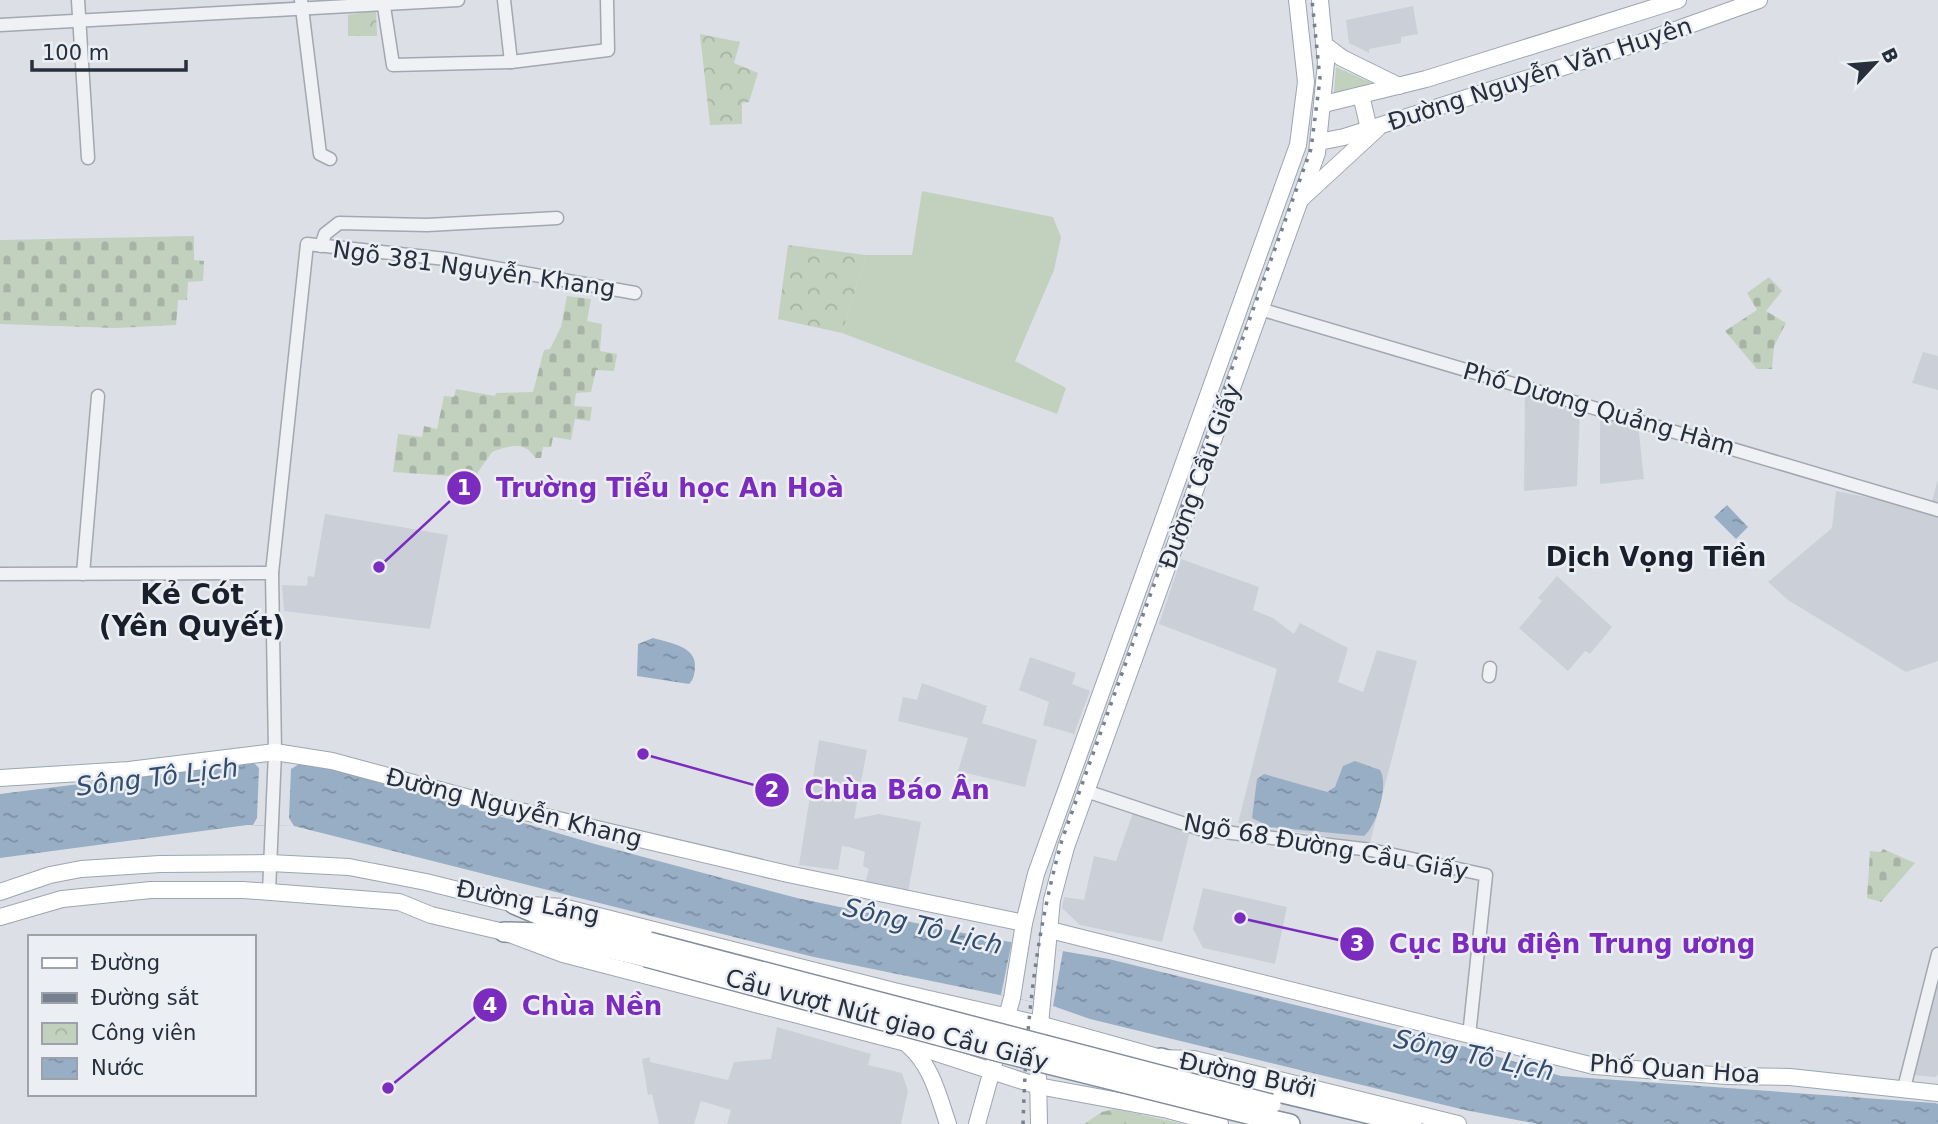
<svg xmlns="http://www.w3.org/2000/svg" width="1938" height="1124" viewBox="0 0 1938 1124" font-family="'DejaVu Sans',sans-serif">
  <defs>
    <pattern id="forest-firs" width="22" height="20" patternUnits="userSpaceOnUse" patternTransform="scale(1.75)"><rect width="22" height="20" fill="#c2d0be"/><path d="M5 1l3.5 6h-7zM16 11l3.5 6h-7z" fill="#a7b3a4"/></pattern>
    <pattern id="cemetery-stones" width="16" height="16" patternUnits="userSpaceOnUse" patternTransform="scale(1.75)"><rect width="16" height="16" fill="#c2d0be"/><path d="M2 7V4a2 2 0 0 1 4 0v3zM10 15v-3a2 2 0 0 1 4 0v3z" fill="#a7b3a4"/></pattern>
    <pattern id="park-crowns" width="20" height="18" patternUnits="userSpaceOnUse" patternTransform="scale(1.75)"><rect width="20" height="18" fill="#c2d0be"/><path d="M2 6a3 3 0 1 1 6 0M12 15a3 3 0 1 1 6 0" fill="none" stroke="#a7b3a4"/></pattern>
    <pattern id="water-ripples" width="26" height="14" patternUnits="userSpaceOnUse" patternTransform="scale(1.75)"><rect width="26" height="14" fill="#98aec5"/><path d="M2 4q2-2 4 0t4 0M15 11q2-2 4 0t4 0" fill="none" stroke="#7c8ea1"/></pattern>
  </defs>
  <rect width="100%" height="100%" fill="#dce0e6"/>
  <g fill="#cbcfd8">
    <path d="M1413 6 1418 34 1401 37V43L1369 49V53L1349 43 1346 20Z"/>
    <path d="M1923 352 1938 356V390L1912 383Z"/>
    <path d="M1525 395 1580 409 1577 486 1524 491Z"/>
    <path d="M1600 414 1638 424 1644 479 1600 484Z"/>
    <path d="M1938 479V661L1906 672 1788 600 1768 582 1832 528 1836 491 1881 500 1885 488 1932 501Z"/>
    <path d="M325 514 448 535 430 629 284 611 282 585 307 586 308 576 314 577Z"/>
    <path d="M1181 559 1259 587 1253 610 1273 618 1294 634 1300 623 1348 648 1338 682 1363 692 1377 650 1417 661 1370 843 1238 823 1277 669 1159 624Z"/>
    <path d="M1557 576 1612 627 1590 654 1585 651 1568 671 1519 628 1542 601 1538 598Z"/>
    <path d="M1030 657 1076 673 1072 684 1090 691 1074 734 1043 725 1049 702 1019 690Z"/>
    <path d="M922 683 987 706 982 723 1037 740 1025 787 958 771 968 738 898 721 903 697 917 700Z"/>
    <path d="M819 740 867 750 854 819 879 814 921 822 908 892 865 883 869 869 863 866 865 852 849 847 842 846 838 870 799 865Z"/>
    <path d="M1133 813 1190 831 1162 942 1080 925 1062 908 1064 897 1084 900 1094 856 1116 861Z"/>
    <path d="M1203 888 1287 907 1275 964 1203 948 1193 929Z"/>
    <path d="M1938 963V1075L1935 1077 1910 1075Z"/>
    <path d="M777 1027 871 1054 868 1065 902 1073 908 1091 901 1124H727L731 1110 701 1101 694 1124H659L652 1094 648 1095 642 1059 650 1057V1062L728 1080 734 1062 771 1059Z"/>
  </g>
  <g fill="#c2d0be">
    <path d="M1336 67 1372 83 1334 93Z"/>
    <path d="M922 191 1053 217 1061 237 1054 270 1015 361 1066 388 1057 414 842 333 866 255H912Z"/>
  </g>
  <path fill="url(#forest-firs)" d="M1115 1109 1184 1124H1084L1102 1112Z"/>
  <g fill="url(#cemetery-stones)">
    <path d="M194 236V260L204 261 203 281 188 282 187 300H178L176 325 116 328 0 324V240Z"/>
    <path d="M1769 277 1782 291 1766 311 1786 323 1774 346 1772 369H1757L1725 331 1757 310 1747 293Z"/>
    <path d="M567 296 591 299 587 321 602 324 600 351 617 354 614 371 596 370 591 392 576 393 574 406 592 407 590 421 575 419 571 440 553 437 551 447H543L541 458H535C525 440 508 446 492 452L478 472 473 494 453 496 456 485 450 484 451 476 393 472 398 434 422 437 424 426 437 429 444 396 454 397 456 389 495 396 496 393 533 392 544 350 550 349 561 327Z"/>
    <path d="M1883 849 1915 863 1881 902 1867 898 1870 851 1881 852Z"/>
  </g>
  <g fill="url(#park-crowns)">
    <path d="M376 10 377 36H348V15Z"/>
    <path d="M700 34 740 42 734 63 758 73 749 102 742 103V124L710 125Z"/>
    <path d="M788 245 866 255 842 333 778 319Z"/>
  </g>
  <g fill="url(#water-ripples)">
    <path d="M1727 505 1748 527 1736 539 1714 517Z"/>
    <path d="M653 638C670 643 697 646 695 668 694 675 694 679 689 684L637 676 638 644Z"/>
    <path d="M1355 761 1380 770C1389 784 1377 826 1364 836L1270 827 1252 818 1257 779 1264 774 1327 792 1335 787 1343 766Z"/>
    <path d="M247 763 299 764 345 771 595 844 797 898 987 938 1109 959 1466 1047 1561 1076 1935 1103 1938 1104V1124H1538L1465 1110 1090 1019 1053 1006 814 957 294 826 247 825 0 858V794Z"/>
  </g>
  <g fill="#dce0e6">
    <path d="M254 763 299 764 291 769 289 818 294 826 253 825 257 818 259 768Z"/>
    <path d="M1012 941 1063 951 1053 1006 1001 995Z"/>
  </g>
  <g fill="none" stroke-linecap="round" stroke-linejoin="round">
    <g stroke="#a2a7b0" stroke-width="15">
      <g id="minor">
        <path d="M78 0 88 158"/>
        <path d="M301 0 320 154 330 159"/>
        <path d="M383 0 393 65 511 62 608 50 607 0"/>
        <path d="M504 0 511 62"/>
        <path d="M0 25 458 0"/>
        <path d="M321 246 325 234 339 223 427 225 557 218"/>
        <path d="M1260 309 1938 510"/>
        <path d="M0 574 272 573"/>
        <path d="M83 574 98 396"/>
        <path d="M1489 676 1490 668"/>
        <path d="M1086 791 1200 829 1371 850 1486 875 1469 1036"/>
        <path d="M269 892 275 752 272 573 307 244 446 259 635 293"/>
        <path d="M1904 1088 1938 954"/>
      </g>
    </g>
    <g stroke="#9ca5b1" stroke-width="18">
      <g id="major">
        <path d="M1326 46 1342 58 1399 86"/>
        <path d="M1361 95 1369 129"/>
        <path d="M1324 104 1426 79 1678 0"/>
        <path d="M1319 142 1344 137 1642 42 1759 0"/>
        <path d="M1302 198 1378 128"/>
        <path d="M0 778 129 770 275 752 332 761 499 806 788 874 1024 923"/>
        <path d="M0 892 50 875 81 869 160 864 270 863 349 867 426 882 514 904 563 907 894 991 1039 1024 1161 1058 1194 1059 1458 1124"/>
        <path d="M0 917 62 899 151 890H243L399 902 431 915 504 932 563 954 906 1043 1038 1086 1168 1110 1220 1124"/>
        <path d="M1050 930 1594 1066 1727 1076 1790 1077 1938 1093"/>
        <path d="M1039 1034 1052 900 1066 847 1317 153 1326 63 1320 0"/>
        <path d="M908 1045C932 1066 938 1095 948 1124"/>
        <path d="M1038 1077 1039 1124"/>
        <path d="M977 1124 1012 998 1024 923 1036 874 1298 145 1306 82 1297 0"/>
      </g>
    </g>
    <g stroke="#848e9c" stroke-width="22">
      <g id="highway">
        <path d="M514 904 547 918 649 942"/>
        <path d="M504 932 543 933 646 957"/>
        <path d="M1161 1058 1232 1081 1412 1124"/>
        <path d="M1268 1119 1290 1124"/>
      </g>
    </g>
    <use href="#minor" stroke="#eff1f4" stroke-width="12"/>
    <use href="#major" stroke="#fff" stroke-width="16"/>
    <use href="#highway" stroke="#fff" stroke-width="19"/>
    <path stroke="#76808f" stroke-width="3.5" stroke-dasharray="3.5 7" stroke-linecap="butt" d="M1023 1124C1026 1024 1035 936 1062 840L1311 149 1320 79 1312 0"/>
    <g stroke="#848e9c" stroke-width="22" stroke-linecap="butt">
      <g id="highway-bridge">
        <path d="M649 942 1271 1104"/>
        <path d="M646 957 1000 1052 1268 1119"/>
      </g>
    </g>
    <use href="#highway-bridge" stroke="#fff" stroke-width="19"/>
  </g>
  <g text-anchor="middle" stroke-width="5" stroke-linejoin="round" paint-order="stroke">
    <g font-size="24" fill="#272e3c" stroke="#ebeff4">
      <text transform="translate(1540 74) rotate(-18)" y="8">Đường Nguyễn Văn Huyên</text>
      <text transform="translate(474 269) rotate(8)" y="8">Ngõ 381 Nguyễn Khang</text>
      <text transform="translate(1599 409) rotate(16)" y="8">Phố Dương Quảng Hàm</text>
      <text transform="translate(1200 476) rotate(-70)" y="8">Đường Cầu Giấy</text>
      <text transform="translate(514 808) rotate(14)" y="8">Đường Nguyễn Khang</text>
      <text transform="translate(1326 847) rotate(10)" y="8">Ngõ 68 Đường Cầu Giấy</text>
      <text transform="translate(528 902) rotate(11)" y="8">Đường Láng</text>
      <text transform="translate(887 1020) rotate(15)" y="8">Cầu vượt Nút giao Cầu Giấy</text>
      <text transform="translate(1675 1069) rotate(4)" y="8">Phố Quan Hoa</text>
      <text transform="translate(1248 1075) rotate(12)" y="8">Đường Bưởi</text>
    </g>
    <g font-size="26" font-weight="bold" fill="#19202c" stroke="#ebeff4">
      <text x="1656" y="566">Dịch Vọng Tiền</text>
    </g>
    <g font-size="26" font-style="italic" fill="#324d6e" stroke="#ebeff4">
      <text transform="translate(157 777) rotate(-7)" y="9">Sông Tô Lịch</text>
      <text transform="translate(923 926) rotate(14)" y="9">Sông Tô Lịch</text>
      <text transform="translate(1474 1055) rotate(12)" y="9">Sông Tô Lịch</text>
    </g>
    <g font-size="28" font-weight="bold" fill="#19202c" stroke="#ebeff4">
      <text x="192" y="604">Kẻ Cót<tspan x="192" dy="32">(Yên Quyết)</tspan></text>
    </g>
  </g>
  <path fill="none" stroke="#7b2cbf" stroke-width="2.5" d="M379 567L464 488M643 754L772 790M1240 918L1357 944M388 1088L490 1005"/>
  <g fill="#7b2cbf" stroke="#ebeff4" stroke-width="2.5">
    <circle cx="379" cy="567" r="7"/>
    <circle cx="643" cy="754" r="7"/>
    <circle cx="1240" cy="918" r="7"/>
    <circle cx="388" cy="1088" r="7"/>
    <circle cx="464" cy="488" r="18"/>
    <circle cx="772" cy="790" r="18"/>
    <circle cx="1357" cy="944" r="18"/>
    <circle cx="490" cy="1005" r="18"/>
  </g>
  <g font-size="21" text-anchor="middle" font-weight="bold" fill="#fff">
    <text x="464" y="495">1</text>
    <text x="772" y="797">2</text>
    <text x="1357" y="951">3</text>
    <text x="490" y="1013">4</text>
  </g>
  <g font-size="26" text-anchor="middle" font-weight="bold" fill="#7b2cbf" stroke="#ebeff4" stroke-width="5" stroke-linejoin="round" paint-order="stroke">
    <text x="670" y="497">Trường Tiểu học An Hoà</text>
    <text x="897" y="799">Chùa Báo Ân</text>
    <text x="1572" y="953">Cục Bưu điện Trung ương</text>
    <text x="592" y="1015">Chùa Nền</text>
  </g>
  <rect x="28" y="935" width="228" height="161" fill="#ebeff4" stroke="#9da2aa" stroke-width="2"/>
  <rect x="42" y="958" width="35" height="10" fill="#ffffff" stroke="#9da2aa" stroke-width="2"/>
  <text x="91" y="970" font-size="21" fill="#272e3c">Đường</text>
  <rect x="42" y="993" width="35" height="10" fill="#76808f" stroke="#9da2aa" stroke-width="2"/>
  <text x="91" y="1005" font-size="21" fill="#272e3c">Đường sắt</text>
  <rect x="42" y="1023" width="35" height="21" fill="url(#park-crowns)" stroke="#9da2aa" stroke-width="2"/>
  <text x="91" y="1040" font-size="21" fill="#272e3c">Công viên</text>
  <rect x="42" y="1058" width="35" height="21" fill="url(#water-ripples)" stroke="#9da2aa" stroke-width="2"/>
  <text x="91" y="1075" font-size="21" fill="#272e3c">Nước</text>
  <g transform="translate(1875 63) rotate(64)" stroke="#ebeff4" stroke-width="5" paint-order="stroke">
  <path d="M0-5L12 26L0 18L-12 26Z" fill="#272e3c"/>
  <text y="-10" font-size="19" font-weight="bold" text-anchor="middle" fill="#272e3c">B</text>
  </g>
  <path d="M32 60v10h154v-10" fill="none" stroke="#272e3c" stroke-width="3.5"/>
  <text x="42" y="60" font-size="21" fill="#272e3c" stroke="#ebeff4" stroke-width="5" paint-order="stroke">100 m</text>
</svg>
